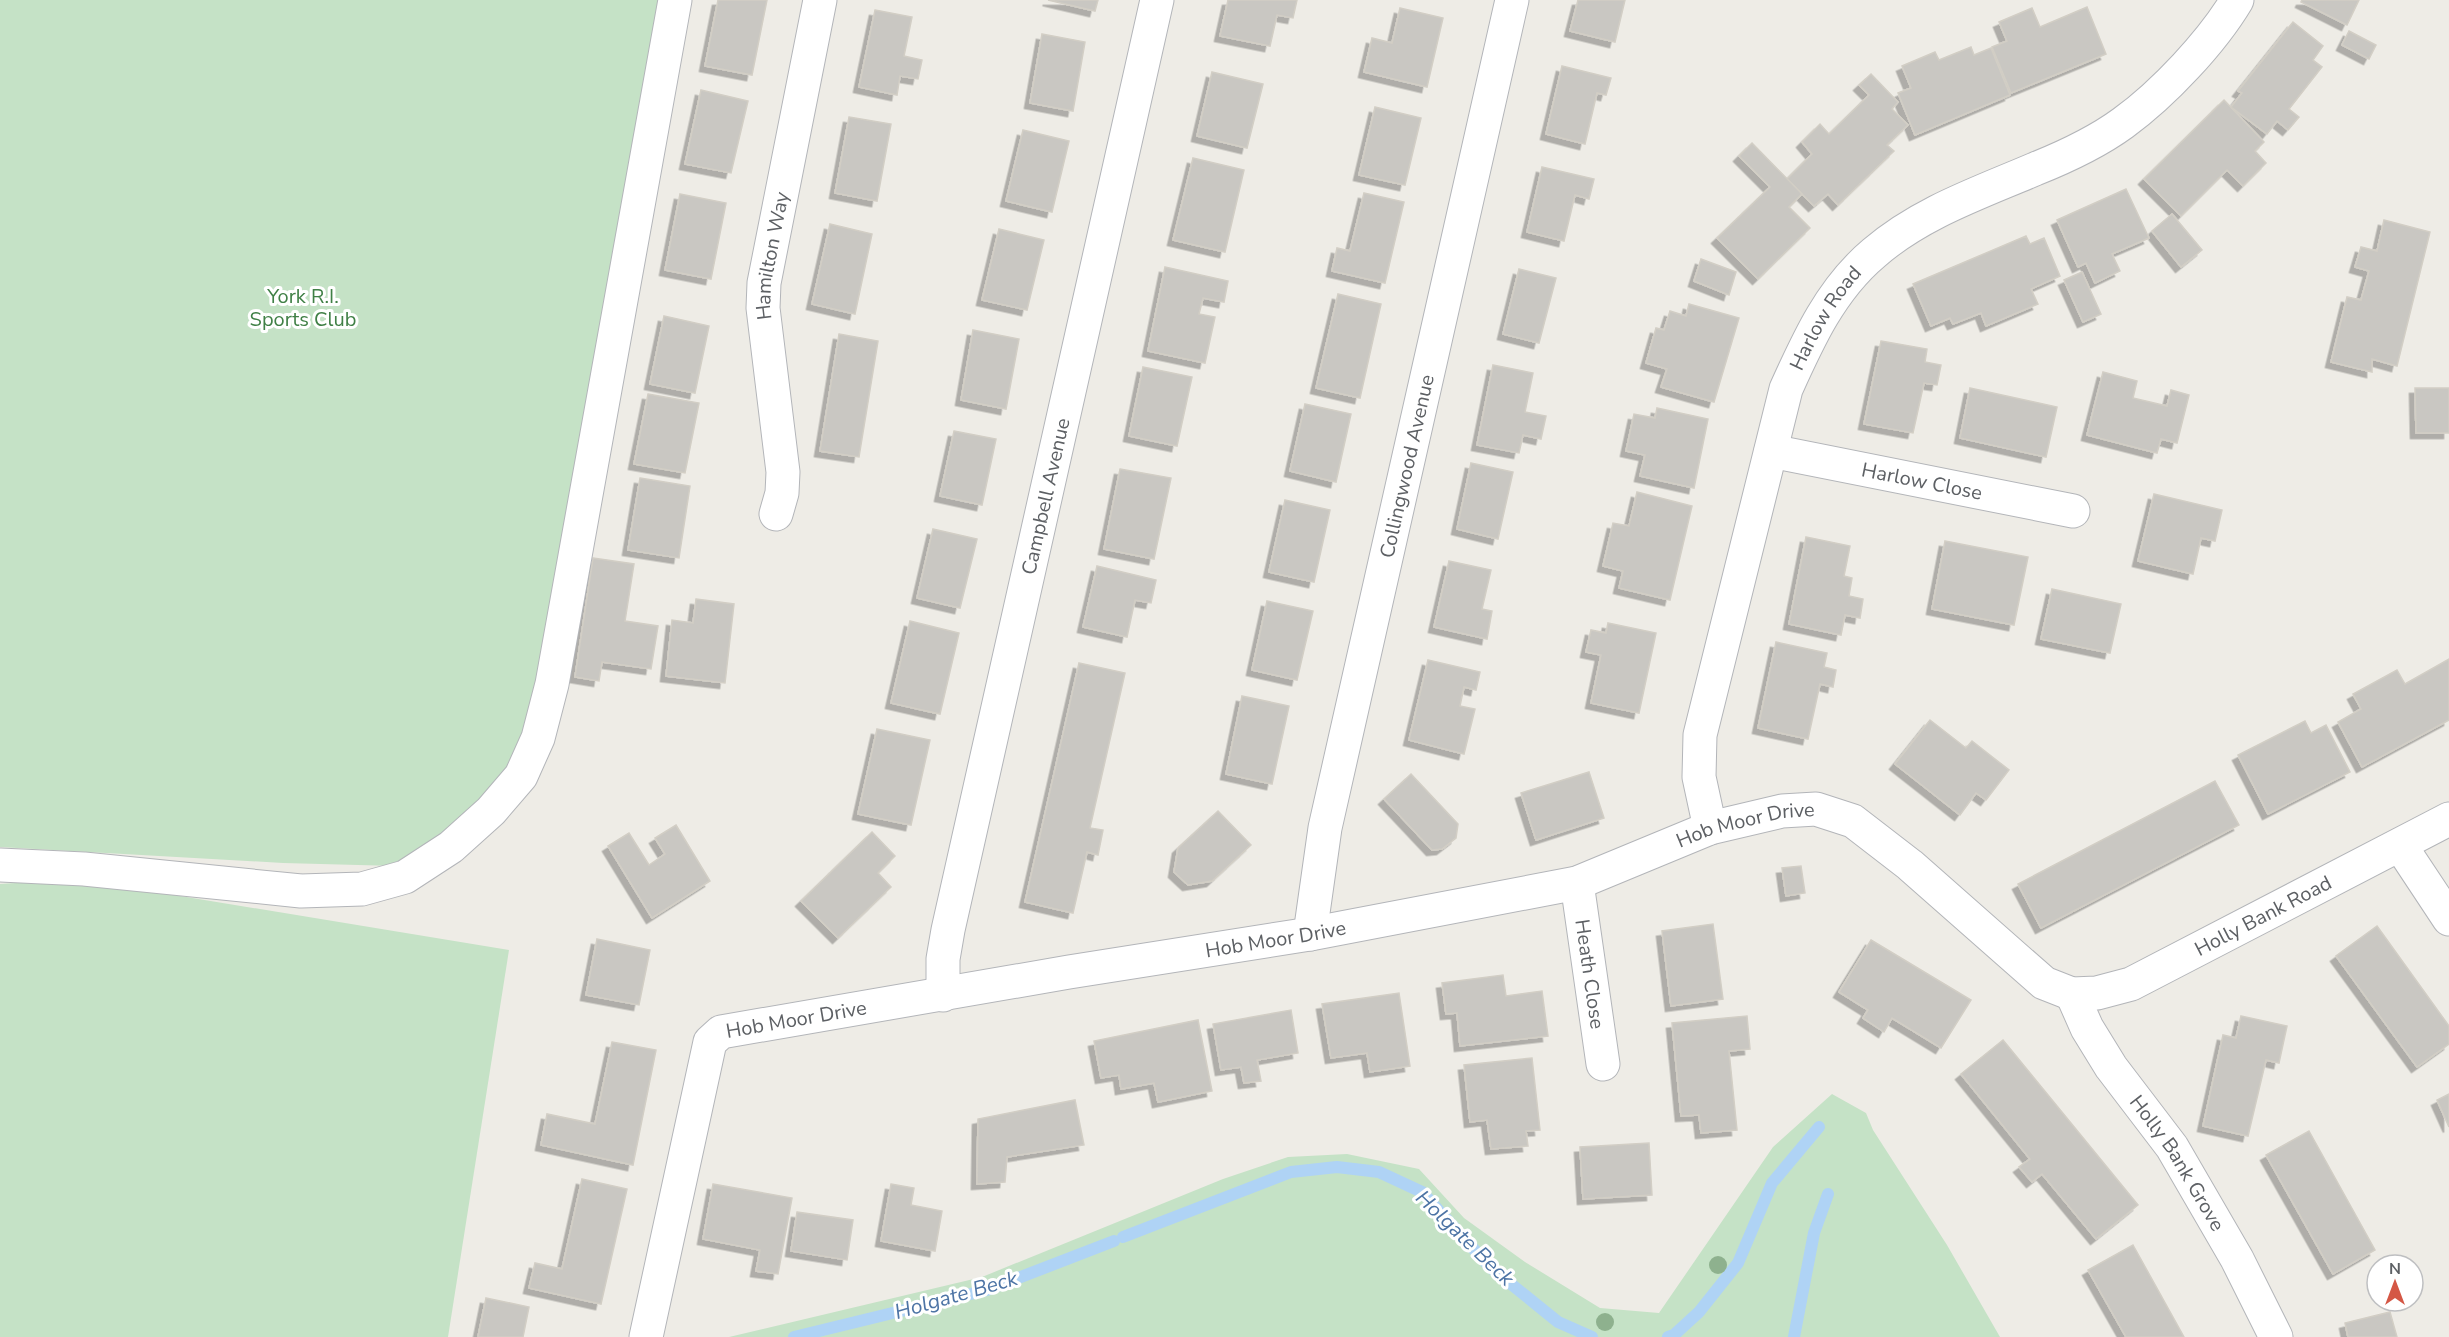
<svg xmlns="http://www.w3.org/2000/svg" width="2449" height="1337" viewBox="0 0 2449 1337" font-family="'Nunito Sans',sans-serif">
  <defs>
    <filter id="shadow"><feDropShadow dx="-5.5" dy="5.5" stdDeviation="0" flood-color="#0004"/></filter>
  </defs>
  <rect width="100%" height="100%" fill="#eeece6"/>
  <g fill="#c5e2c6">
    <path d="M0 0H666L543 677 512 765 451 828 396 866 283 863 0 847Z"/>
    <path d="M77 879 509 950 448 1337H0V884Z"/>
    <path d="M1832 1094 1866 1113 1873 1130 1947 1245 2000 1337H729L982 1277 1223 1179 1288 1157 1347 1154 1419 1169 1464 1218 1525 1262 1600 1308 1659 1313 1773 1147Z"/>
  </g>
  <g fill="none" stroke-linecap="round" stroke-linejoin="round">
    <g stroke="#afd3f5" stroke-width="12">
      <path d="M1123 1237 1291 1172 1337 1167 1379 1172 1422 1192 1490 1267 1558 1322 1592 1337"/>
      <path d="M794 1337 987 1290 1114 1241"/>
      <path d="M1668 1337 1674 1335 1699 1312 1738 1263 1772 1183 1819 1127"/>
      <path d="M1794 1337 1814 1233 1828 1194"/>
    </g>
  </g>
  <g fill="#c9c7c2" stroke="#d2cec5" stroke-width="1.5" filter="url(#shadow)">
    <path d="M718 0H767L752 75 705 66Z"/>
    <path d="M1048 0H1098L1095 11Z"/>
    <path d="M1228 0H1297L1293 18 1277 15 1270 46 1220 36Z"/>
    <path d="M1578 0H1625L1615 42 1570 31Z"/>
    <path d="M2302 0H2359L2347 25 2301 2Z"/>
    <path d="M2087 7 2106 54 2011 93 1992 47 2007 41 1999 22 2032 8 2040 27Z"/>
    <path d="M1400 8 1443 18 1427 87 1364 72 1372 38 1392 43Z"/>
    <path d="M875 10 912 17 904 56 922 60 918 79 900 76 897 95 859 87Z"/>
    <path d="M2293 22 2323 46 2313 60 2322 67 2289 109 2299 117 2288 130 2277 121 2267 134 2231 107 2242 93 2238 91Z"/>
    <path d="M2349 31 2376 45 2369 59 2342 45Z"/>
    <path d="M1042 34 1085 42 1073 111 1030 103Z"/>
    <path d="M1971 47 1974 55 1991 48 2010 95 1915 135 1898 93 1911 88 1902 66 1935 52 1939 60Z"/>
    <path d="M1562 66 1611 78 1606 95 1597 93 1585 144 1546 134Z"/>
    <path d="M1212 72 1263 84 1247 148 1197 136Z"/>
    <path d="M1871 74 1898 102 1892 109 1908 125 1887 145 1894 151 1838 205 1828 194 1814 206 1787 179 1812 154 1802 142 1820 124 1829 134 1869 95 1859 85Z"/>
    <path d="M701 90 748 101 731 173 685 164Z"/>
    <path d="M2224 100 2264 142 2255 151 2266 163 2243 186 2227 170 2181 216 2144 179Z"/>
    <path d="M1375 107 1421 118 1405 185 1359 175Z"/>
    <path d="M849 117 891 124 877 201 835 193Z"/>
    <path d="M1023 130 1069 141 1052 212 1006 201Z"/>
    <path d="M1752 143 1802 194 1789 207 1810 228 1758 279 1717 238 1770 187 1739 156Z"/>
    <path d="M1193 158 1244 170 1225 252 1173 240Z"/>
    <path d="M1542 167 1594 179 1589 199 1575 195 1564 241 1527 232Z"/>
    <path d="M2126 189 2149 238 2112 254 2120 271 2095 283 2086 263 2078 267 2057 220Z"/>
    <path d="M1364 193 1404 202 1385 283 1332 271 1337 248 1350 251Z"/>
    <path d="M680 194 726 203 711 279 665 270Z"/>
    <path d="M2172 214 2202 250 2181 267 2152 231Z"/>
    <path d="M2384 220 2430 232 2397 366 2372 359V372L2331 362 2347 297 2361 300 2369 271 2355 267 2361 247 2377 251Z"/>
    <path d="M830 224 872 234 855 314 812 304Z"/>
    <path d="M999 229 1044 240 1027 310 982 300Z"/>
    <path d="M2026 236 2030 244 2044 238 2060 276 2031 289 2038 304 1986 326 1981 313 1953 324 1950 318 1931 326 1913 284Z"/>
    <path d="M1701 259 1736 272 1729 295 1694 281Z"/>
    <path d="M1165 267 1228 281 1224 302 1203 298 1199 314 1215 317 1205 363 1148 351Z"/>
    <path d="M1519 269 1556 278 1539 343 1503 334Z"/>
    <path d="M2082 272 2101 314 2083 322 2064 280Z"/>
    <path d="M1338 294 1381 304 1360 398 1316 388Z"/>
    <path d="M1689 304 1739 318 1714 402 1661 387 1667 369 1646 363 1656 328 1664 330 1670 311 1686 316Z"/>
    <path d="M664 316 709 326 695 393 650 384Z"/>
    <path d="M973 330 1019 339 1006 409 961 400Z"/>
    <path d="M839 334 878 341 859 457 820 451Z"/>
    <path d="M1881 341 1927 349 1925 362 1941 365 1937 385 1924 383 1913 433 1864 424Z"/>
    <path d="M1493 365 1533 373 1525 412 1546 416 1541 439 1523 435 1519 453 1477 445Z"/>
    <path d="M1143 367 1192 377 1177 446 1129 436Z"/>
    <path d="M2103 372 2137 381 2133 398 2167 406 2171 390 2189 395 2177 443 2161 439 2157 453 2087 435Z"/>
    <path d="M1970 388 2057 407 2046 457 1960 438Z"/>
    <path d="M2415 388H2449V433H2416Z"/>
    <path d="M648 394 699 403 685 473 634 464Z"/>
    <path d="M1305 404 1351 414 1336 482 1290 471Z"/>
    <path d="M1657 408 1708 419 1694 488 1640 476 1645 455 1626 451 1634 414 1655 418Z"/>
    <path d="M954 431 996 439 982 505 940 496Z"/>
    <path d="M1471 463 1513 472 1498 539 1457 529Z"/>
    <path d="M1120 469 1171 478 1154 559 1104 549Z"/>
    <path d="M640 478 690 486 679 558 628 550Z"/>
    <path d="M1637 492 1692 506 1670 600 1619 588 1623 571 1603 566 1613 523 1629 526Z"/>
    <path d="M2154 494 2222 510 2215 541 2201 538 2193 574 2138 561Z"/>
    <path d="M1285 500 1330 510 1314 582 1269 572Z"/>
    <path d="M933 529 977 539 960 608 917 598Z"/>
    <path d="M1806 537 1850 546 1844 576 1852 578 1849 596 1863 599 1860 618 1845 615 1841 635 1789 624Z"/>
    <path d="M1945 541 2028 557 2014 625 1932 609Z"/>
    <path d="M593 558 634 564 625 621 658 626 651 669 602 662 599 681 575 677Z"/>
    <path d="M1449 561 1491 570 1482 609 1492 611 1487 639 1434 627Z"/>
    <path d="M1097 566 1156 580 1151 603 1135 600 1127 637 1083 627Z"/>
    <path d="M2052 589 2121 604 2110 653 2041 639Z"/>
    <path d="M696 599 734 604 725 683 666 676 672 620 693 623Z"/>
    <path d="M1267 601 1313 611 1297 680 1252 670Z"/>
    <path d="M910 621 959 633 940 714 891 703Z"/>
    <path d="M1608 623 1656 633 1639 713 1591 703 1601 655 1586 652 1591 630 1606 633Z"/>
    <path d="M1776 642 1827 653 1824 667 1836 670 1833 687 1820 684 1808 739 1758 728Z"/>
    <path d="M2449 659V720L2362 767 2338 722 2361 709 2353 694 2397 670 2405 684Z"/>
    <path d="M1428 660 1480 672 1476 690 1464 687 1460 706 1475 709 1464 754 1409 740Z"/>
    <path d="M1079 663 1125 673 1090 828 1103 830 1098 855 1087 852 1073 913 1025 902Z"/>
    <path d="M1242 696 1289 706 1272 784 1226 774Z"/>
    <path d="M1930 720 1966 748 1972 741 2009 770 1986 800 1976 793 1960 815 1895 764Z"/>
    <path d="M2305 721 2311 733 2326 725 2350 772 2268 814 2238 755Z"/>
    <path d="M877 729 930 740 911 825 858 814Z"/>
    <path d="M1589 772 1604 818 1536 840 1521 793Z"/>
    <path d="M1411 774 1458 824 1456 838 1442 849 1432 850 1384 799Z"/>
    <path d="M2215 781 2239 825 2041 928 2018 884Z"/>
    <path d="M1218 811 1251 845 1212 881 1188 885 1174 872 1178 848Z"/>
    <path d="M676 825 710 881 652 918 608 846 629 833 649 865 665 854 655 838Z"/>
    <path d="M872 832 895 856 878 873 891 887 838 938 801 901Z"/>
    <path d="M1801 866 1805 893 1786 896 1782 868Z"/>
    <path d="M1713 924 1723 999 1671 1006 1662 931Z"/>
    <path d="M2377 926 2449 1026V1044L2417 1067 2336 956Z"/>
    <path d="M597 939 650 950 639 1005 586 995Z"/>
    <path d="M1871 940 1971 1000 1941 1048 1892 1018 1884 1032 1863 1018 1868 1010 1839 992Z"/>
    <path d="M1503 975 1506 996 1542 991 1548 1036 1460 1046 1457 1013 1446 1014 1442 983Z"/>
    <path d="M1399 993 1410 1066 1370 1072 1367 1053 1331 1058 1322 1004Z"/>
    <path d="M1291 1010 1298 1053 1257 1060 1261 1081 1244 1083 1241 1067 1221 1070 1213 1024Z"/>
    <path d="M1747 1016 1750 1049 1729 1051 1737 1130 1701 1133 1699 1115 1681 1116 1672 1023Z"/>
    <path d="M2241 1016 2287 1026 2279 1063 2266 1060 2248 1136 2203 1126 2223 1035 2236 1038Z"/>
    <path d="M1198 1020 1212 1091 1158 1102 1154 1083 1121 1089 1119 1075 1101 1078 1094 1041Z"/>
    <path d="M2003 1040 2138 1205 2096 1239 2042 1174 2032 1182 2019 1167 2030 1159 1961 1074Z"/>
    <path d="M612 1042 656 1050 633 1165 541 1145 547 1114 595 1124Z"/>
    <path d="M1532 1058 1540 1130 1526 1131 1528 1146 1491 1149 1487 1120 1470 1122 1464 1065Z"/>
    <path d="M2449 1094V1127L2437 1100Z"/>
    <path d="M1075 1100 1084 1145 1007 1157 1005 1182 977 1184 978 1119Z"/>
    <path d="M2309 1131 2375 1250 2333 1274 2266 1155Z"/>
    <path d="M1649 1143 1652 1195 1583 1199 1580 1147Z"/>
    <path d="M582 1179 627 1189 601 1304 529 1288 535 1263 562 1269Z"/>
    <path d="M713 1184 792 1198 778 1274 756 1271 760 1250 703 1239Z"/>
    <path d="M891 1184 914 1188 911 1205 942 1211 935 1251 881 1241Z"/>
    <path d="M797 1212 853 1220 847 1260 791 1251Z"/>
    <path d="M2133 1245 2184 1337H2126L2088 1270Z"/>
    <path d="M486 1298 529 1307 523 1337H478Z"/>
    <path d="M2390 1312 2397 1337H2348L2345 1323Z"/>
  </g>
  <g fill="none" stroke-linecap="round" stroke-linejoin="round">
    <g stroke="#b3b5b9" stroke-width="35">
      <g id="minor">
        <path id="s1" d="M1771 451 2073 511"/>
        <path id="s2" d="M776 514 782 493 783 472 763 308 764 283 820 0"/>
        <path id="s3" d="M1710 828 1699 777 1700 735 1786 389C1808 340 1831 289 1874 253 1920 213 1979 193 2035 169 2065 157 2097 142 2123 123 2163 94 2212 42 2237 0"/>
        <path d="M2400 845 2449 919"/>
        <path d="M0 865 84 869 301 891 362 889 405 877 451 847 491 811 521 776 538 738 552 684 675 0"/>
        <path id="s4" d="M1577 883 1603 1064"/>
        <path id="s5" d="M1310 934 1325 828 1512 0"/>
        <path id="s6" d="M2072 994 2087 1028 2111 1067 2172 1147 2237 1259 2276 1337"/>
        <path id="s7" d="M943 995V959L948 930 1157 0"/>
        <path id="s8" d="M646 1337 710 1042 721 1032 1069 972 1310 934 1577 883 1710 828 1782 811 1816 809 1853 821 1910 865 2044 983 2072 994 2097 993 2131 984 2449 819"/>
      </g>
    </g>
    <use href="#minor" stroke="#fff" stroke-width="33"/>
  </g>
  <g fill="#8eb18e">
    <circle cx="1718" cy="1265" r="9"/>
    <circle cx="1605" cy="1322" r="9"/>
  </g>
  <g text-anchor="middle" stroke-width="6" stroke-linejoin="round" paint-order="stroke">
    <g font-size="20" fill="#5d6064" stroke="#fff">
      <text dy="7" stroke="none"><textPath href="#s2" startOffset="261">Hamilton Way</textPath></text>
      <text dy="7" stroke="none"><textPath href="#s3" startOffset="532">Harlow Road</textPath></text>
      <text dy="7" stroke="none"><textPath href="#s5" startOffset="478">Collingwood Avenue</textPath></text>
      <text dy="7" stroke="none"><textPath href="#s1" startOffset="154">Harlow Close</textPath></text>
      <text dy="7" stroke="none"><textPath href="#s7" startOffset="510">Campbell Avenue</textPath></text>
      <text dy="7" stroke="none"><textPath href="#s8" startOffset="1365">Hob Moor Drive</textPath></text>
      <text dy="7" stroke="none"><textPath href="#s8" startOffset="1966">Holly Bank Road</textPath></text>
      <text dy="7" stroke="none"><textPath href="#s8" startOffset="879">Hob Moor Drive</textPath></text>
      <text dy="7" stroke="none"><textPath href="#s4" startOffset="92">Heath Close</textPath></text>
      <text dy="7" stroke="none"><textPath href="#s8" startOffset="393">Hob Moor Drive</textPath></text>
      <text dy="7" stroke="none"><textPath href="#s6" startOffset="200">Holly Bank Grove</textPath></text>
    </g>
    <g font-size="20" fill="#408046" stroke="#fff">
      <text x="303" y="303">York R.I.<tspan x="303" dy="23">Sports Club</tspan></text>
    </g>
    <g font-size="21" font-style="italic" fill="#4d74a5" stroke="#fff">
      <text transform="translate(1465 1238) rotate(44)" y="7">Holgate Beck</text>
      <text transform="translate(956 1295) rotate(-16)" y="7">Holgate Beck</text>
    </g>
  </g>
  <g transform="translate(2395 1283)"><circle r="28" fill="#ffffff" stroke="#bebfc1" stroke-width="1.5"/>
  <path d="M0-4.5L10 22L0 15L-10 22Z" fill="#d45745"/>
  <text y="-9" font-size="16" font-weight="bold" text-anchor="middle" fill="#5d6064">N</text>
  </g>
</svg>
